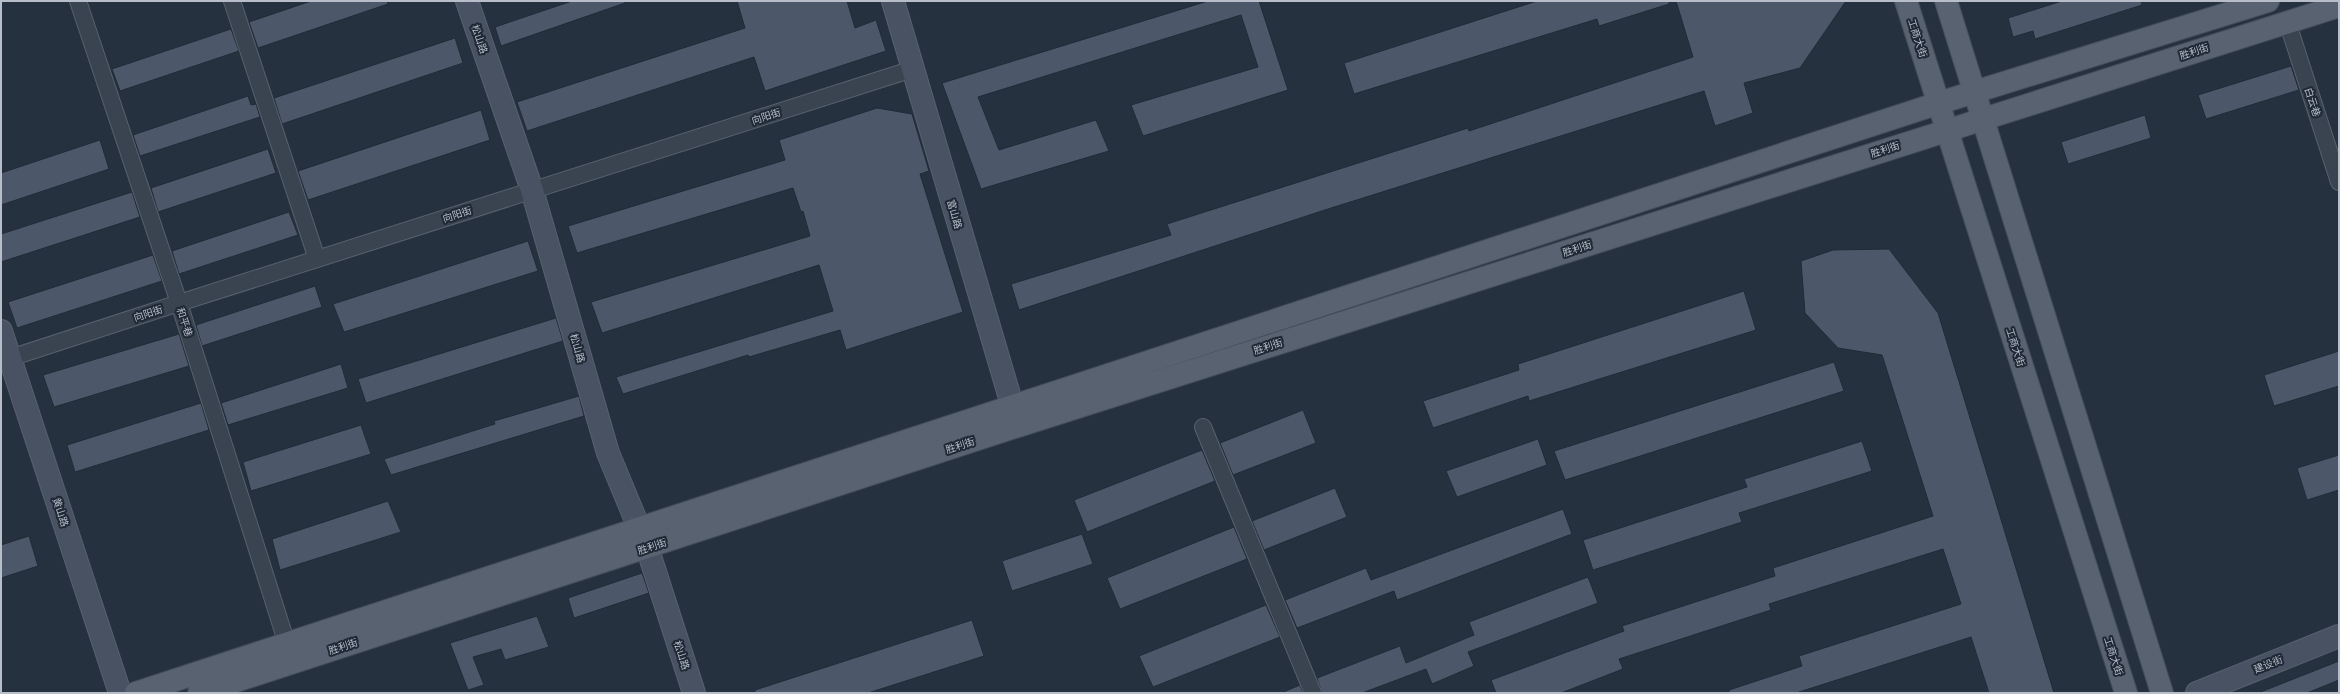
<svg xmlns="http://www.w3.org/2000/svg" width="2340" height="694" viewBox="0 0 2340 694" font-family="'Golos Text','Noto Sans SC',sans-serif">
  <rect width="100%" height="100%" fill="#263140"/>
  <g fill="#4c5869" stroke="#212a37">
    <path d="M311 1H387L388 4 258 48 249 22Z"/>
    <path d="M572 1H625V3L501 46 495 27Z"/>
    <path d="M737 1H847L855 28 876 20 886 51 765 91 754 57 527 131 517 102 745 28Z"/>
    <path d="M1208 1H1259L1288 90 1143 136 1131 105 1258 67 1241 15 978 97 999 150 1096 120 1109 151 981 189 942 83Z"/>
    <path d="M1537 1H1669V4L1599 26 1597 19 1354 94 1344 63Z"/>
    <path d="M1676 1H1846L1800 68 1744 83 1753 113 1715 126 1704 91 1328 209 1019 310 1011 284 1171 235 1167 224 1468 128 1469 131 1693 57Z"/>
    <path d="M2062 1H2141L2142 5 2035 39 2033 31 2013 37 2008 18Z"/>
    <path d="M231 29 239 51 120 91 112 69Z"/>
    <path d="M455 38 463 63 282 124 274 98Z"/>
    <path d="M2291 66 2299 90 2206 119 2198 95Z"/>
    <path d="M248 96 251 105 256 104 260 117 140 156 133 135Z"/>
    <path d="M877 108 912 114 929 171 920 174 963 312 846 350 840 330 749 357 748 355 623 394 616 377 833 311 819 265 602 333 591 302 810 236 803 211 801 212 793 188 577 253 568 226 785 160 779 140Z"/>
    <path d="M481 110 490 140 308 200 298 171Z"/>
    <path d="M2145 115 2151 138 2068 164 2061 142Z"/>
    <path d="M100 140 109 169 1 205V173Z"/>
    <path d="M268 149 276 173 158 212 151 188Z"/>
    <path d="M132 192 140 217 1 262V234Z"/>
    <path d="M289 212 298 235 179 274 172 251Z"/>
    <path d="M528 241 538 271 344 332 333 304Z"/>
    <path d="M1889 249 1938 313 2054 693H1989L1971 637 1796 693H1729V690L1802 666 1799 656 1961 604 1943 549 1769 604 1771 610 1619 659 1623 669 1561 693H1496L1491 680 1624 631 1622 626 1775 576 1773 568 1933 516 1882 355 1838 348 1805 313 1801 261 1833 250Z"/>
    <path d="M153 255 162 281 17 328 8 302Z"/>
    <path d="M315 286 322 307 202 346 196 325Z"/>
    <path d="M1744 291 1756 330 1529 401 1528 396 1433 428 1423 401 1519 370 1518 364Z"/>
    <path d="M556 318 563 341 366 403 358 379Z"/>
    <path d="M179 334 189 366 54 407 43 375Z"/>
    <path d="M2339 351V386L2274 406 2264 375Z"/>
    <path d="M1834 362 1844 391 1565 480 1554 451Z"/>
    <path d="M341 364 348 388 228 425 221 403Z"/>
    <path d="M579 396 584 416 391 475 384 459 495 424 494 421Z"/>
    <path d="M201 403 209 430 75 472 67 445Z"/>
    <path d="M1303 410 1316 443 1233 475 1220 443Z"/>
    <path d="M361 425 371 454 251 491 243 462Z"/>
    <path d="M1538 439 1547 465 1457 497 1446 471Z"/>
    <path d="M1862 441 1872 471 1739 513 1742 522 1593 570 1583 540 1747 487 1744 479Z"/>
    <path d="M1202 450 1215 481 1087 532 1074 500Z"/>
    <path d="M2339 455V490L2307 500 2297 468Z"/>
    <path d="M1335 488 1347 517 1264 550 1252 521Z"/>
    <path d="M388 501 401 532 280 570 272 539Z"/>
    <path d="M1563 509 1572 534 1397 600 1394 591 1297 628 1285 600 1366 568 1371 580Z"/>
    <path d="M1234 527 1247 559 1120 609 1107 578Z"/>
    <path d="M1082 534 1093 564 1012 591 1002 561Z"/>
    <path d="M29 536 38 566 1 578V545Z"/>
    <path d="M642 573 649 593 574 618 568 598Z"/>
    <path d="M1588 577 1598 603 1468 652 1474 666 1432 684 1426 669 1362 693H1322L1317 678 1400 646 1406 663 1474 635 1469 622Z"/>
    <path d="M1266 605 1280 637 1153 687 1139 656Z"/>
    <path d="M537 616 549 647 505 660 501 649 473 657 484 685 468 690 450 643Z"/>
    <path d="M972 620 984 656 868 693H755V690Z"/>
    <path d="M2339 661V680L2307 693H2258Z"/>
    <path d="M1300 685 1303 693H1281Z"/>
  </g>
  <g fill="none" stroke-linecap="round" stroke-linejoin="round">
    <g stroke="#58616d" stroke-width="18">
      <g id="street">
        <path d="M78 1 179 303 287 644"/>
        <path d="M232 1 317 259"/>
        <path d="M2287 21 2339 182"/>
        <path d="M1 361 179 303 913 69"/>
        <path d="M1203 427 1313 693"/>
      </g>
    </g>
    <g stroke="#58616d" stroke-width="24">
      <g id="secondary">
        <path d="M467 1 532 190 608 453 647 547 694 693"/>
        <path d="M893 1 1018 425"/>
        <path d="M1 331 120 693"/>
        <path d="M2197 693 2339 636"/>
      </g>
    </g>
    <g stroke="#444c59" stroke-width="24">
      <g id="primary">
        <path d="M1906 1 2126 693"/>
        <path d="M1946 1 2162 693"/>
        <path d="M136 693 1939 103 2268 1"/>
        <path d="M199 693 1018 426 2339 6"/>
      </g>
    </g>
    <use href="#street" stroke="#3a4350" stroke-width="16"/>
    <use href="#secondary" stroke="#485263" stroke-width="22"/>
    <use href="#primary" stroke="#586270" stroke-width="22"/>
  </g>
  <g text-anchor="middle" stroke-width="4" stroke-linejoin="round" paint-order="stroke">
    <g font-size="10" fill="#b7beca" stroke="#1f2835">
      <text transform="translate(1918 38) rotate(72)" y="4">工商大街</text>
      <text transform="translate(480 39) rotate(71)" y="4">松山路</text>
      <text transform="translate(2194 51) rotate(-18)" y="4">胜利街</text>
      <text transform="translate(2313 102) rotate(72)" y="4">白云巷</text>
      <text transform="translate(766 116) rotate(-18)" y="4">向阳街</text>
      <text transform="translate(1885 149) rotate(-18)" y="4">胜利街</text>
      <text transform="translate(457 214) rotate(-18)" y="4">向阳街</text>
      <text transform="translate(955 214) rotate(74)" y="4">富山路</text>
      <text transform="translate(1577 248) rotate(-18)" y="4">胜利街</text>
      <text transform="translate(148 313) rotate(-18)" y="4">向阳街</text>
      <text transform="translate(185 322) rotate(72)" y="4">和平巷</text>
      <text transform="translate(1268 346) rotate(-18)" y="4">胜利街</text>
      <text transform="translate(2016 347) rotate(72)" y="4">工商大街</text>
      <text transform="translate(578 348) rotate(74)" y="4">松山路</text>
      <text transform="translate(960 445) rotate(-18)" y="4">胜利街</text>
      <text transform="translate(61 512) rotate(72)" y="4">黄山路</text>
      <text transform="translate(652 546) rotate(-18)" y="4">胜利街</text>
      <text transform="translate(343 646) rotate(-18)" y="4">胜利街</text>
      <text transform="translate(682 655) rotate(72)" y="4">松山路</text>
      <text transform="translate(2114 656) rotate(72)" y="4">工商大街</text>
      <text transform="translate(2268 664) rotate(-22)" y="4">建设街</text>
    </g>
  </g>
  <rect width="2340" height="694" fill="none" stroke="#b7beca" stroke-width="4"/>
</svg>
